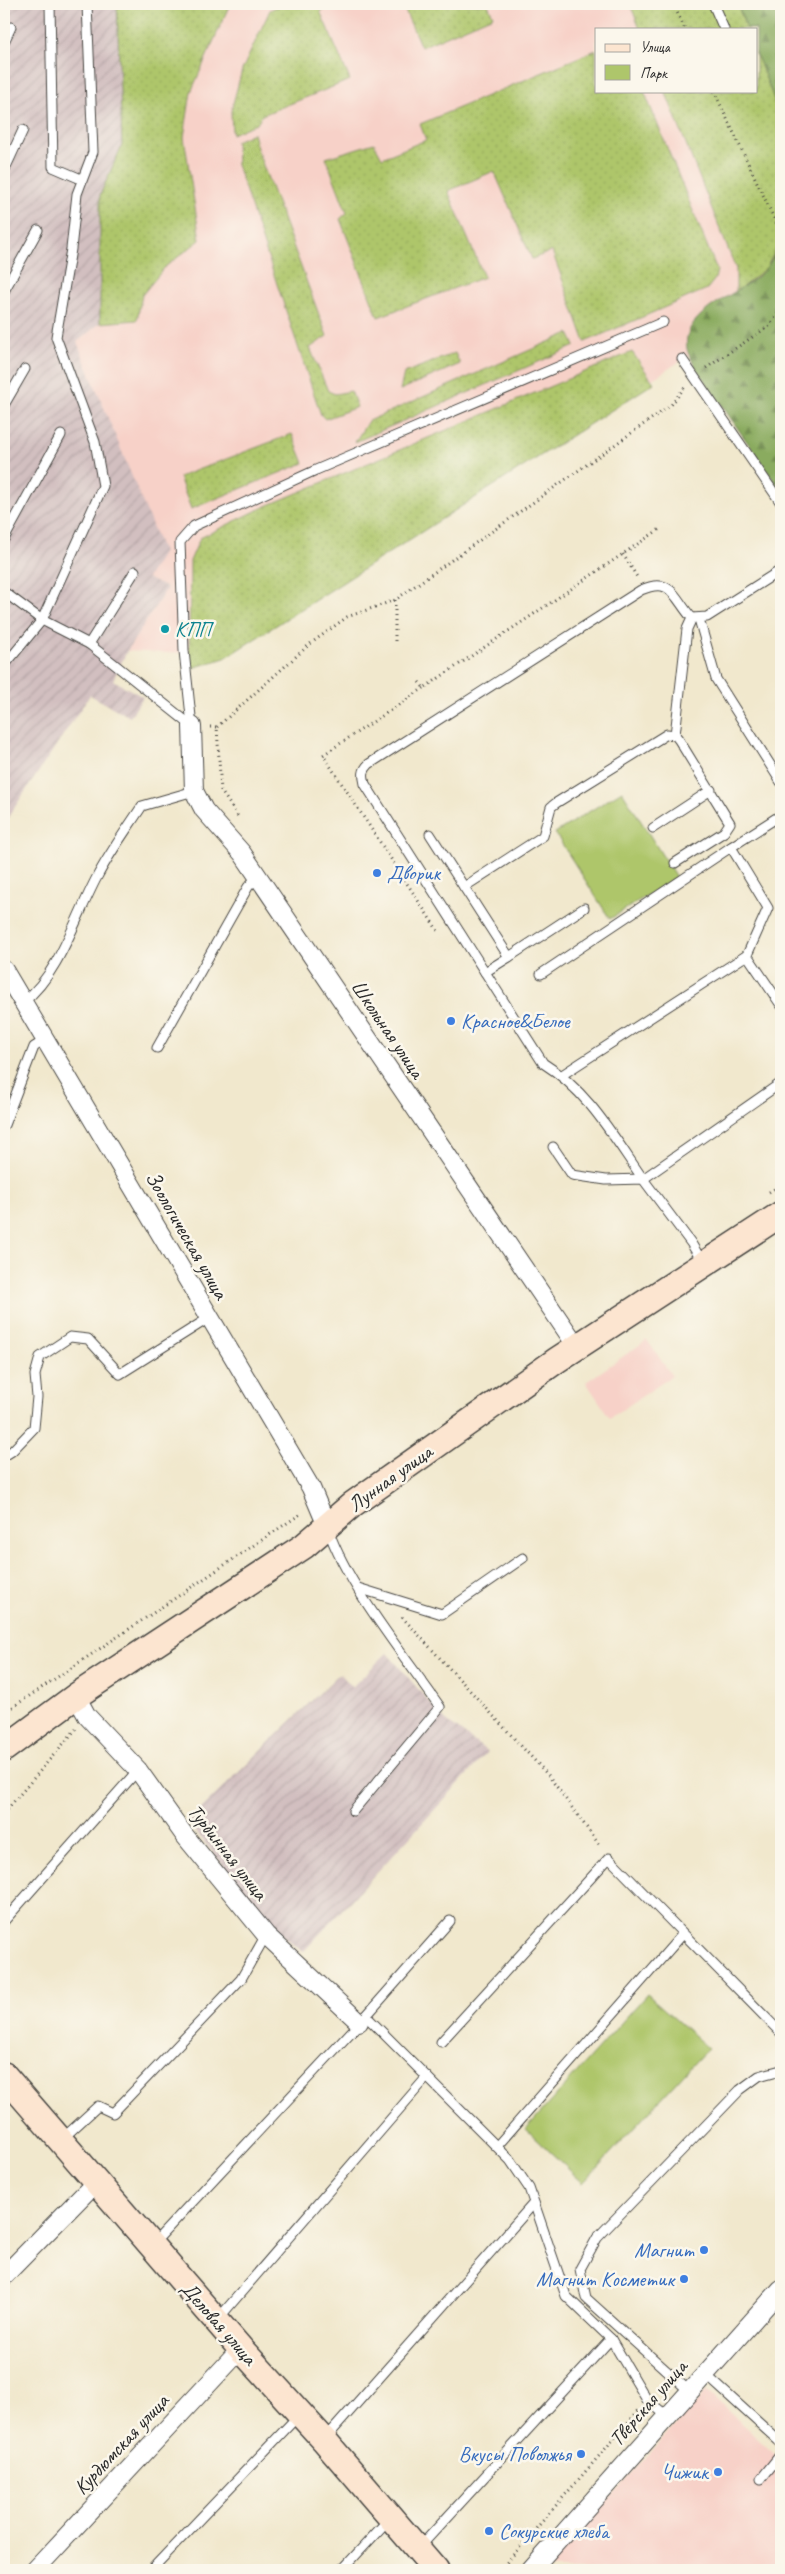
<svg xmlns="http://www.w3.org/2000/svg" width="785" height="2574" viewBox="0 0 785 2574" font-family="Caveat,sans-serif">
  <defs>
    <pattern id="industrial-furrows" width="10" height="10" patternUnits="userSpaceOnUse" patternTransform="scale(1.25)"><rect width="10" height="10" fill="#d2bfc0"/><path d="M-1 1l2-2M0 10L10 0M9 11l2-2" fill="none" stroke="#b4a4a5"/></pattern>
    <pattern id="grass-dots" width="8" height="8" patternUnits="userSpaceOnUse" patternTransform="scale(1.25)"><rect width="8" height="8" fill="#aec66b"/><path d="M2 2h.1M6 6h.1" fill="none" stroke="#96aa5d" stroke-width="1.8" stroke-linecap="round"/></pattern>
    <pattern id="forest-firs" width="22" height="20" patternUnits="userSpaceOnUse" patternTransform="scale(1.25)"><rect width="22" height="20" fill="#8aab5f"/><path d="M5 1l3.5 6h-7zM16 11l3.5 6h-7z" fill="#718b4f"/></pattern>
  </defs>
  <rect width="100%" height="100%" fill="#fbf7ec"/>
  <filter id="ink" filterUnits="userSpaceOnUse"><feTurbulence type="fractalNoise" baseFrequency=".02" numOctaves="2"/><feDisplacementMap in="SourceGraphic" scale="10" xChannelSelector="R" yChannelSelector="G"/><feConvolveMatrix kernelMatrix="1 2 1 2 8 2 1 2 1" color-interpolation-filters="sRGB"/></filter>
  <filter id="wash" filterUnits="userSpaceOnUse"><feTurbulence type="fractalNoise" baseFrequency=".0096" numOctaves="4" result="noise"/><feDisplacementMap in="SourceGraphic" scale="20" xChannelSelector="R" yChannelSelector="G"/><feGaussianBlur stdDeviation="1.12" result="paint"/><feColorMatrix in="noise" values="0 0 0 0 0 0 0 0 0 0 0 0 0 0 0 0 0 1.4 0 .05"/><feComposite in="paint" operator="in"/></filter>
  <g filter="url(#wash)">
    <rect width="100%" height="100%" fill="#f1e8cd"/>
    <g fill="#f7d1c8">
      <path d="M117 4H663L674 29H596V91H703L781 266 693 353 232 650 165 653 127 651 167 588 147 578 77 342 100 323V195L122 145Z"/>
      <path d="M647 1340 672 1376 610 1418 586 1382Z"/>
      <path d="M706 2391 781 2460V2570H544Z"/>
    </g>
    <g fill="url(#industrial-furrows)">
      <path d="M4 4H117L122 145 100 195V323L77 342 163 552 147 578 167 588 127 651 113 680 143 697 130 717 90 695 4 823Z"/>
      <path d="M387 1653 445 1720 488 1752 303 1952 276 1930 188 1822 340 1673 352 1687Z"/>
    </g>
    <g fill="url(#grass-dots)" stroke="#6c784b">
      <path d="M117 4H230L191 92 184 137 200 240 165 267 142 295 137 320 100 323V195L122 145Z"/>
      <path d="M282 4H336L320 11 350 80 262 115 257 123 232 134 231 111 242 70 270 10Z"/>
      <path d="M402 4H488L493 16 421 47Z"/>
      <path d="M630 4H737L747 29H640Z"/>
      <path d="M596 50V91H644L717 270 715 279 707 289 585 342 552 251 532 259 494 171 448 191 484 277 378 317 340 219 347 213 326 158 374 143 382 158 426 140 420 124Z"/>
      <path d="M756 53 781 117V240L766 268 736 292V269L665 91H756Z"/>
      <path d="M253 133 258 152 327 336 310 348 328 391 335 394 351 391 357 407 325 419 321 415 237 165 236 141Z"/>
      <path d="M569 333 575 346 355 442 368 421Z"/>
      <path d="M632 352 654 383 225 658 189 669 190 561 200 538 264 507Z"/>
      <path d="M455 353 460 364 400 390 404 373Z"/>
      <path d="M292 434 304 463 191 509 179 477Z"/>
    </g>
    <g fill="url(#forest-firs)" stroke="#5a6b45">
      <path d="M737 4H781V117L756 53V29H747Z"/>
      <path d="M781 240V491L695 367C693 361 688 355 687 349 680 309 746 294 767 267 773 259 777 249 781 240Z"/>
    </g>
    <g fill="#aec66b" stroke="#6c784b">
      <path d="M622 791 676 877 610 919 555 833Z"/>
      <path d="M647 1994 708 2048 583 2183 526 2129Z"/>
    </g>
  </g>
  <g filter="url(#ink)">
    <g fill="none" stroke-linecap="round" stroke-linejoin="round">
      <g stroke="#494743" stroke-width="11">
        <g id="lane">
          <path d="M50 4 53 167 81 179"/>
          <path d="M713 4 724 29"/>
          <path d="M4 42 11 27"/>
          <path d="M4 171 23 130"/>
          <path d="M4 291 38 230"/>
          <path d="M682 359 781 503"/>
          <path d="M4 405 25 369"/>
          <path d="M4 539 61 435"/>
          <path d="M781 570 707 617 692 618C674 598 672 576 641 590L369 764C362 771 363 775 365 784L543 1063C588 1091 613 1136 643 1179L781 1083"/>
          <path d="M4 592 42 620 89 644 192 726"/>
          <path d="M699 619 716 679 781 782"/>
          <path d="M89 644 135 571"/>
          <path d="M4 666 42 620 103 486 95 442 56 337 71 249 77 194 93 152 87 4"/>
          <path d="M192 726 184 651 180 542 194 526 316 470 663 322"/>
          <path d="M675 735 687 629 692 618"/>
          <path d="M653 828 711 790"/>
          <path d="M430 834 464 887"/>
          <path d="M731 847 781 815"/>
          <path d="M747 955 781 1005"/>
          <path d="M509 957 584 908"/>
          <path d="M485 972 509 957 464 887 543 836 551 807 556 803 667 734 675 735 679 740 730 823 724 832 675 863"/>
          <path d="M541 974 731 847 768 908 747 955 562 1075"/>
          <path d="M24 1001C58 976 77 914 97 877 110 852 127 829 142 806L194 791"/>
          <path d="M157 1048 248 887 257 877"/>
          <path d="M4 1125 34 1047 47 1039"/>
          <path d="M553 1147 572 1175 606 1180 643 1179 691 1243 703 1263"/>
          <path d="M4 1456 12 1451 34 1428 37 1397 35 1375 40 1357 70 1337 88 1339 120 1374 209 1318"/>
          <path d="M328 1529C348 1587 404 1655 440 1707L353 1811"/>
          <path d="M358 1588 442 1614 523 1558"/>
          <path d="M4 1921 138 1770"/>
          <path d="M366 2016 510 2160 529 2188 566 2296 611 2339 647 2400 667 2416"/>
          <path d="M441 2042 609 1858 781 2033"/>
          <path d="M61 2140 98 2106 113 2113 241 1979 266 1935"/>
          <path d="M497 2146 682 1935"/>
          <path d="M153 2244 366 2016 450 1921"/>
          <path d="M218 2319 427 2077"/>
          <path d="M704 2373 781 2443"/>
          <path d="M689 2391 586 2298 580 2269 597 2238 740 2090 759 2076 781 2070"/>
          <path d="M326 2438 534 2203"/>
          <path d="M761 2479 781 2454"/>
          <path d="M418 2549 611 2339"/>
          <path d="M151 2570 299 2415"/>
          <path d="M342 2570 389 2519"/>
        </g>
      </g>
      <g stroke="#494743" stroke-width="20">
        <g id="street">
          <path d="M192 726 194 791 204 810 242 853 578 1348"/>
          <path d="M4 970 311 1488 327 1526"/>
          <path d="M76 1696 87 1716 138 1770 185 1836 266 1935 359 2022"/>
          <path d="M4 2276 96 2182"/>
          <path d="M35 2570 241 2349"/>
          <path d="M531 2570 781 2289"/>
        </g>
      </g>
      <g stroke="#494743" stroke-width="28">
        <g id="secondary">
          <path d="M4 1749 76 1696 304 1546 353 1504 557 1360 781 1214"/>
          <path d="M4 2075 241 2349 325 2441 436 2570"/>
        </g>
      </g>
      <g stroke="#494743" stroke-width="3" stroke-dasharray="1 4" stroke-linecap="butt">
        <path d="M673 4 685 29"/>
        <path d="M714 91 781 233"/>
        <path d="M706 368 769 326 781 309"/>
        <path d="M623 554 637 577"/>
        <path d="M395 600V645"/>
        <path d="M419 682 424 688 660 529"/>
        <path d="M424 688 323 755 440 934"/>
        <path d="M210 727H217L221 791 239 818"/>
        <path d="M217 727 310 644 347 617 395 600 671 405 685 387"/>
        <path d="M769 1192 781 1185"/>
        <path d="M402 1617 548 1775 601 1847"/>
        <path d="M4 1713 302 1513"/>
        <path d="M4 1813 76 1729"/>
        <path d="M500 2570 639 2410"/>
      </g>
      <use href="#lane" stroke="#fff" stroke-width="9"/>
      <use href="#street" stroke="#fff" stroke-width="18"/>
      <use href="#secondary" stroke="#fce5d0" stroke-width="25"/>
    </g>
  </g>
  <circle fill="#0f9aa8" stroke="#fbf7ec" stroke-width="2" cx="165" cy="629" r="5"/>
  <g fill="#3f7fe0" stroke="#fbf7ec" stroke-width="2">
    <circle cx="377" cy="873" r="5"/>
    <circle cx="451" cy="1021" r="5"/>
    <circle cx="704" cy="2250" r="5"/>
    <circle cx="684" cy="2279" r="5"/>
    <circle cx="581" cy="2454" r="5"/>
    <circle cx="718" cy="2472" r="5"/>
    <circle cx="489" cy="2531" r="5"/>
  </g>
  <g text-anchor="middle" stroke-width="5" stroke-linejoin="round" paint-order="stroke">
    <g font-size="21" fill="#0d838f" stroke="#fbf7ec" text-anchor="start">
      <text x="175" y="636">КПП</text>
    </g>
    <g font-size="21" fill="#366cbe" stroke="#fbf7ec" text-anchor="end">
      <text x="387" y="880" text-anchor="start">Дворик</text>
      <text x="461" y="1028" text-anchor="start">Красное&amp;Белое</text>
      <text x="694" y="2257">Магнит</text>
      <text x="674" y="2286">Магнит Косметик</text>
      <text x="571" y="2461">Вкусы Поволжья</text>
      <text x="708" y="2479">Чижик</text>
      <text x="499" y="2538" text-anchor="start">Сокурские хлеба</text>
    </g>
    <g font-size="21" fill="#2b2b2b" stroke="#fbf7ec">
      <text transform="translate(388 1029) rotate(56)" y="7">Школьная улица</text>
      <text transform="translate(187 1235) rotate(60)" y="7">Зоологическая улица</text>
      <text transform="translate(390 1478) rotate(-36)" y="7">Лунная улица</text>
      <text transform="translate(228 1852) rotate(52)" y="7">Турбинная улица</text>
      <text transform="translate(219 2323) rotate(49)" y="7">Деловая улица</text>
      <text transform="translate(648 2403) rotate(-49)" y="7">Тверская улица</text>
      <text transform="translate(121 2444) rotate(-47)" y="7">Курдюмская улица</text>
    </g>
  </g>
  <rect width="785" height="2574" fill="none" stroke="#fbf7ec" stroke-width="20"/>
  <rect x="595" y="28" width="162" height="65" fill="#fbf7ec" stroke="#a8a59f"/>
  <rect x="605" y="44" width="25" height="8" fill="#fce5d0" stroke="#a8a59f"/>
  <text x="640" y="52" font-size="15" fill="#2b2b2b">Улица</text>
  <rect x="605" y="65" width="25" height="15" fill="#aec66b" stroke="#a8a59f"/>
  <text x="640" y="78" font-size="15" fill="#2b2b2b">Парк</text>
</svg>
